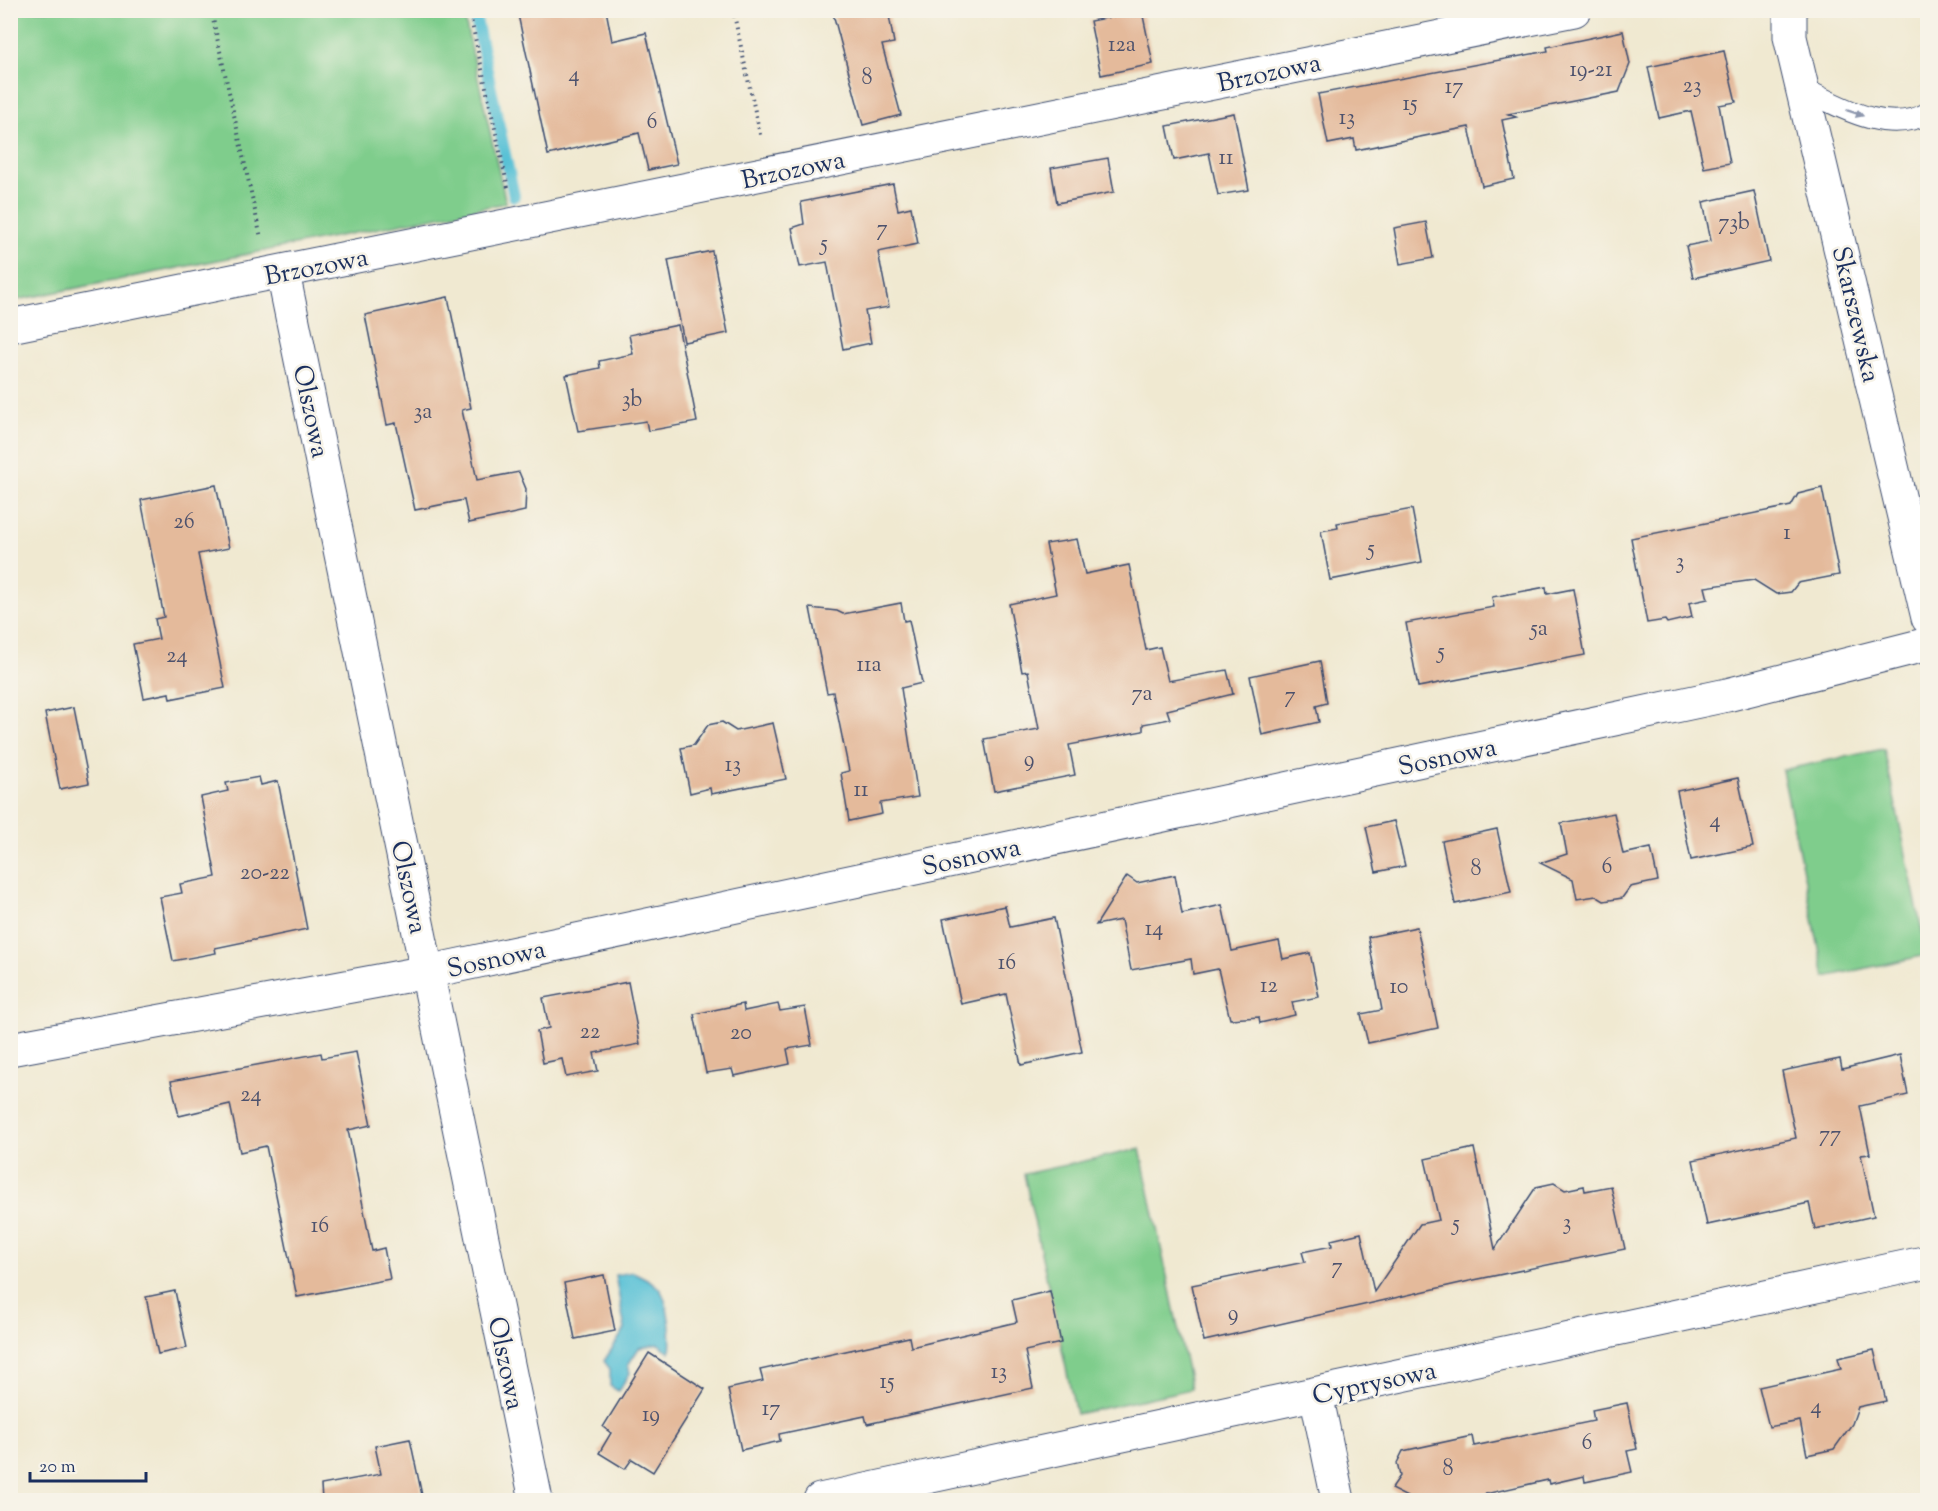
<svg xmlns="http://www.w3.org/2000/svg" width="1938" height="1511" viewBox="0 0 1938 1511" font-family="'Sorts Mill Goudy',serif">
  <rect width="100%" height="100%" fill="#f7f3e8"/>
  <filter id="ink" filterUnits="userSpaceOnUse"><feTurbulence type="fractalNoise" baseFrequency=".0167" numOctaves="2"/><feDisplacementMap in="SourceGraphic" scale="12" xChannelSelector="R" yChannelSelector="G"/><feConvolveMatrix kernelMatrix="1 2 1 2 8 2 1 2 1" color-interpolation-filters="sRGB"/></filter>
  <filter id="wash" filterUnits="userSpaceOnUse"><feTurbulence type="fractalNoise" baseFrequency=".008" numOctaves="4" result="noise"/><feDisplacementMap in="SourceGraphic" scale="24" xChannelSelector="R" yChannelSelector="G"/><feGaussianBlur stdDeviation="1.35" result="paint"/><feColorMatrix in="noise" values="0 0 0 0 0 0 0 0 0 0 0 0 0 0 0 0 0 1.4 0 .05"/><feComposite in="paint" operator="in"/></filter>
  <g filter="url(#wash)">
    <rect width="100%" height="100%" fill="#f0e9d1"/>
    <g fill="#7fcd8c" stroke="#4d7e75" stroke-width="1.5">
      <path d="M11 10 463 11 506 203 11 301Z"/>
      <path d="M1884 749 1927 955 1825 977 1782 770Z"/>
      <path d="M1140 1149 1191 1389 1076 1414 1024 1174Z"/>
    </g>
    <path fill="#59c1d6" stroke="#3a789a" stroke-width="1.5" d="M633 1272C643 1277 658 1283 663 1295 669 1310 672 1336 670 1352L658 1344 639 1348 628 1365 630 1373 618 1391 610 1386V1369L604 1361 625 1329 615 1275Z"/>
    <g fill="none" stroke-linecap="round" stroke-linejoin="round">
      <path stroke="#59c1d6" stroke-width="12" d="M474 10 514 196"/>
    </g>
    <g id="blocks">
      <g fill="#e4ba9b">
        <path d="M517 10H606L612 41 646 33 677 164 648 170 639 133 548 155Z"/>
        <path d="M832 10H888L894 43 882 45 901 115 863 125Z"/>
        <path d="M1142 11 1153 64 1101 75 1090 21Z"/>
        <path d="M1623 31 1630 64 1619 92 1508 114 1516 117 1502 120 1514 179 1482 186 1469 127 1356 150 1354 139 1328 144 1318 94 1548 51 1547 47Z"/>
        <path d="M1724 51 1736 102 1719 105 1730 163 1704 168 1691 111 1659 118 1648 67Z"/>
        <path d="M1234 113 1249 190 1218 195 1209 153 1174 160 1167 126Z"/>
        <path d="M1108 158 1114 192 1057 203 1051 168Z"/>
        <path d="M893 184 898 210 911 207 918 244 878 252 889 307 865 311 871 343 843 349 827 262 800 267 792 228 804 224 801 202Z"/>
        <path d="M1754 191 1769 261 1693 278 1686 246 1711 241 1703 202Z"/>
        <path d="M1426 222 1433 258 1400 264 1394 228Z"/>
        <path d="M712 251 728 333 684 342 668 260Z"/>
        <path d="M448 297 471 408 462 410 477 480 519 472 526 489 525 511 469 523 464 500 415 510 396 423 387 425 365 315Z"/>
        <path d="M678 325 697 422 648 431 646 421 578 431 566 375 600 368 599 361 633 354 629 335Z"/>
        <path d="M216 485 229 548 198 554 225 688 170 699 169 693 144 698 133 644 159 639 155 619 164 617 141 500Z"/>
        <path d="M1822 488 1839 575 1798 583 1791 592 1776 594 1754 580 1705 587 1708 599 1689 603 1692 617 1667 623 1665 620 1647 623 1631 538 1791 506 1798 494Z"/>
        <path d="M1412 509 1422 562 1330 580 1321 531 1338 528 1337 523Z"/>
        <path d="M1077 539 1085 574 1129 565 1146 650 1160 647 1168 681 1227 670 1233 694 1167 710 1170 719 1143 724V731L1069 745 1075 775 994 791 984 739 1039 729 1028 671 1022 672 1009 604 1056 594 1046 544Z"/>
        <path d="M1546 587 1547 594 1573 589 1585 655 1418 687 1406 623 1494 607 1492 597Z"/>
        <path d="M901 603 904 621 909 620 922 683 901 688 918 797 880 803 882 814 849 821 841 773 849 771 833 692 827 693 810 608 837 611 843 614Z"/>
        <path d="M1320 661 1327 703 1316 706 1319 722 1262 735 1250 676Z"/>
        <path d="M74 707 89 783 60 789 45 713Z"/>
        <path d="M722 722 736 731 773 723 786 779 711 794 710 788 690 793 681 748 694 745 708 725Z"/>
        <path d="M259 777 261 785 278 781 307 929 215 948 216 953 173 961 160 897 182 893 180 884 216 877 201 797 228 791 226 783Z"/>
        <path d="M1738 778 1753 847 1691 860 1677 791Z"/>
        <path d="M1614 813 1623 854 1651 848 1658 881 1630 887 1622 898 1604 901 1596 896 1577 899 1573 879 1540 863 1567 854 1561 823Z"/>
        <path d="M1394 821 1405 866 1376 872 1366 827Z"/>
        <path d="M1497 829 1511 892 1455 904 1442 841Z"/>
        <path d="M1175 875 1182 914 1222 905 1232 951 1279 941 1283 959 1310 953 1319 997 1292 1002 1295 1015 1260 1023 1259 1017 1230 1019 1218 969 1193 974 1191 959 1131 970 1121 920 1096 925 1127 876 1137 883Z"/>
        <path d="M1005 906 1010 927 1054 918 1082 1052 1021 1065 1006 994 961 1004 943 919Z"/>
        <path d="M1417 927 1438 1028 1368 1043 1361 1014 1382 1010 1368 937Z"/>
        <path d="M628 982 640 1044 594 1053 598 1071 566 1077 562 1059 543 1063 537 1031 549 1028 543 998Z"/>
        <path d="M743 1004 744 1011 778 1004 780 1011 805 1007 812 1045 787 1049 790 1064 734 1076 732 1069 706 1073 694 1014Z"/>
        <path d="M356 1052 371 1125 348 1130 372 1251 384 1248 390 1279 297 1297 266 1146 240 1152 230 1104 179 1116 171 1081 321 1053 322 1058Z"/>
        <path d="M1900 1055 1908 1095 1860 1106 1870 1154 1861 1155 1874 1216 1815 1229 1809 1203 1707 1225 1693 1160 1796 1138 1782 1071 1840 1059 1842 1069Z"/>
        <path d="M1474 1148 1495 1249 1536 1187 1554 1183 1565 1190 1584 1186 1585 1191 1611 1186 1625 1249 1474 1280 1204 1341 1192 1285 1305 1262 1302 1252 1332 1246 1331 1240 1361 1233 1374 1292 1420 1224 1439 1220 1425 1159Z"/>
        <path d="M604 1275 615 1331 575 1339 564 1283Z"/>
        <path d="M175 1291 187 1348 158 1354 146 1297Z"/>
        <path d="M1050 1291 1061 1343 1025 1351 1033 1388 867 1424 865 1416 779 1434 780 1441 741 1450 728 1389 763 1381 760 1370 909 1337 911 1347 1017 1322 1012 1300Z"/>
        <path d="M1874 1350 1886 1401 1858 1407 1852 1424 1834 1449 1807 1455 1800 1421 1769 1427 1759 1387 1841 1369 1838 1358Z"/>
        <path d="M649 1353 705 1389 653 1472 632 1459 625 1469 599 1453 611 1433 603 1427Z"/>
        <path d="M1627 1403 1637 1449 1627 1451 1632 1472 1585 1482 1584 1476 1549 1484 1548 1480 1485 1494 1486 1500H1413L1391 1489 1400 1476 1397 1463 1403 1451 1472 1436 1474 1446 1594 1421 1592 1410Z"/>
        <path d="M410 1439 423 1500H322L321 1485 381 1474 375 1446Z"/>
      </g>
    </g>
  </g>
  <g filter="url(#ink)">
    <use href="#blocks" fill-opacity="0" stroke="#3b4b6f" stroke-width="1.5"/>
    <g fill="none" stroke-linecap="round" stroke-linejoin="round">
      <g stroke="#3b4b6f" stroke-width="23">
        <path id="service" d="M1802 88C1839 106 1886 136 1928 113"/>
      </g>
      <g stroke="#3b4b6f" stroke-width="35">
        <g id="minor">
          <path d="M1790 10V37L1928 618"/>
          <path d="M283 273 536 1500"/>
          <path d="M10 326 1574 10"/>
          <path d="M10 1049 427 972 1727 695 1928 644"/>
          <path d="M1316 1394 1338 1500"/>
          <path d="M820 1500 1928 1262"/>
        </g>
      </g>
      <g stroke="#3b4b6f" stroke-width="4" stroke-dasharray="1.5 4.5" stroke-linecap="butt">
        <path d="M211 10 261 238"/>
        <path d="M469 10 508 188"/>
        <path d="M733 10 761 139"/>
      </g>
      <use href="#service" stroke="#fff" stroke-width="21"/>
      <use href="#minor" stroke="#fff" stroke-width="33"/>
    </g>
    <defs><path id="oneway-solid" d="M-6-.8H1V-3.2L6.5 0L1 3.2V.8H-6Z" transform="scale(1.5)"/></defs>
    <use fill="#8d97ae" href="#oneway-solid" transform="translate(1855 113) rotate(19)"/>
  </g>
  <g text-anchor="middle" stroke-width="5" stroke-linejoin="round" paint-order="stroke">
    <g font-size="22" fill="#4d526d">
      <text x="1122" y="51">12a</text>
      <text x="1591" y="76">19-21</text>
      <text x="574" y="81">4</text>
      <text x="867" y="84">8</text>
      <text x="1692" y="92">23</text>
      <text x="1454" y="93">17</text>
      <text x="1410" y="110">15</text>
      <text x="1347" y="124">13</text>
      <text x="652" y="128">6</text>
      <text x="1226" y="164">11</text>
      <text x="1734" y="229">73b</text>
      <text x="882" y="235">7</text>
      <text x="824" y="250">5</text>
      <text x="632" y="406">3b</text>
      <text x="423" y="418">3a</text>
      <text x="184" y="528">26</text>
      <text x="1787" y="539">1</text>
      <text x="1371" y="555">5</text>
      <text x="1680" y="568">3</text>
      <text x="1539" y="635">5a</text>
      <text x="1441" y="658">5</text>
      <text x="177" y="662">24</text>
      <text x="869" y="671">11a</text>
      <text x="1142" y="700">7a</text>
      <text x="1290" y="702">7</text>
      <text x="1029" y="766">9</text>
      <text x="733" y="771">13</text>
      <text x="861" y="796">11</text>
      <text x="1715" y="827">4</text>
      <text x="1607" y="873">6</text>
      <text x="1476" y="875">8</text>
      <text x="265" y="879">20-22</text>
      <text x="1154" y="935">14</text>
      <text x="1007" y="969">16</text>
      <text x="1269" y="992">12</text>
      <text x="1399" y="993">10</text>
      <text x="590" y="1038">22</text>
      <text x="741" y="1039">20</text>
      <text x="251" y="1101">24</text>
      <text x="1830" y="1141">77</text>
      <text x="1567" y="1229">3</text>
      <text x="1456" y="1230">5</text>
      <text x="320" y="1232">16</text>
      <text x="1337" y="1273">7</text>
      <text x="1233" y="1320">9</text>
      <text x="999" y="1378">13</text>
      <text x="887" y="1388">15</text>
      <text x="1816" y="1413">4</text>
      <text x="771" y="1415">17</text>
      <text x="651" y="1421">19</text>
      <text x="1587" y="1449">6</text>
      <text x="1448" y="1475">8</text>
    </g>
    <g font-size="26" fill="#1b2f5e" stroke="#f7f3e8">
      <text transform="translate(1269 72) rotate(-12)" y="9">Brzozowa</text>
      <text transform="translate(793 169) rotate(-12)" y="9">Brzozowa</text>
      <text transform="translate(316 266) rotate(-11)" y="9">Brzozowa</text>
      <text transform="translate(1857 314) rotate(77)" y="9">Skarszewska</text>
      <text transform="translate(312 411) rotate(78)" y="9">Olszowa</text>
      <text transform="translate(1447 756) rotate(-12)" y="9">Sosnowa</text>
      <text transform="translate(971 856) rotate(-12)" y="9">Sosnowa</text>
      <text transform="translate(410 887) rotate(78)" y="9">Olszowa</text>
      <text transform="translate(496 958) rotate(-12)" y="9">Sosnowa</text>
      <text transform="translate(507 1363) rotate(78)" y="9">Olszowa</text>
      <text transform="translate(1374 1382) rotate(-12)" y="9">Cyprysowa</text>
    </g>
  </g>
  <rect width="1938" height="1511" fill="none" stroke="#f7f3e8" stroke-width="36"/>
  <path d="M30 1472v9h116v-9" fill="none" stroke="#1b2f5e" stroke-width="3"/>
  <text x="39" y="1472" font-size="18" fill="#1b2f5e" stroke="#f7f3e8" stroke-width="4.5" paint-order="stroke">20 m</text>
</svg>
